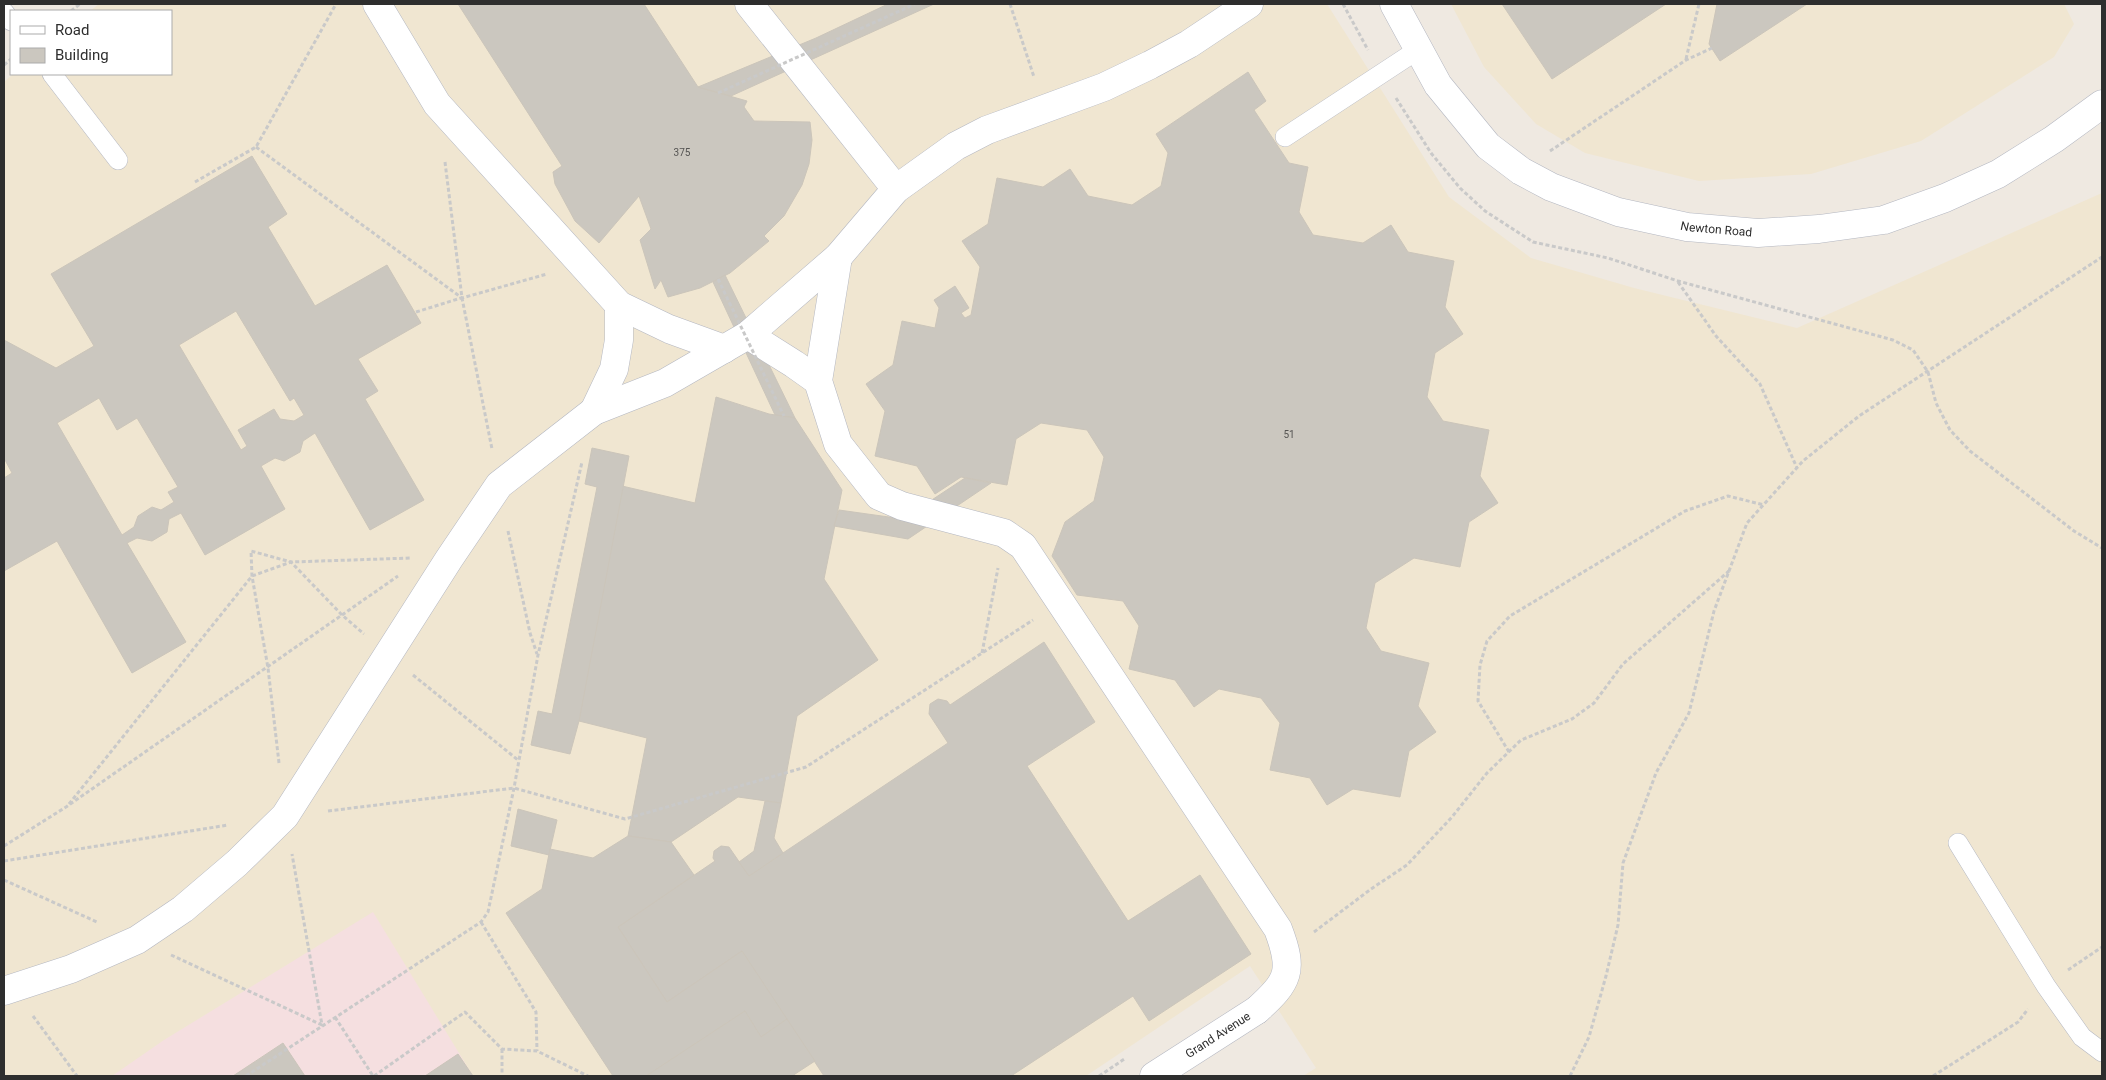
<svg xmlns="http://www.w3.org/2000/svg" width="2106" height="1080" viewBox="0 0 2106 1080" font-family="Roboto,sans-serif">
  <rect width="100%" height="100%" fill="#efe9e1"/>
  <g fill="#f0e6d1">
    <path d="M99 4H1327L1449 197 1531 258 1634 288 1797 328 2102 193V1076H1303L1316 1068 1250 966 1086 1076H4V82L13 74H171V11H90Z"/>
    <path d="M1451 4H2064L2074 24 2054 57 1921 141 1811 174 1699 181 1585 153 1536 124 1484 67Z"/>
  </g>
  <path fill="#f5dfe0" d="M373 912 473 1076H112L164 1040Z"/>
  <g fill="#cbc7bf" stroke="#cbc5ba" fill-rule="evenodd">
    <path d="M458 4H644L698 87 747 101 744 107 754 121 810 122 812 140 809 164 802 185 784 216 764 236 769 241 730 273 700 288 668 297 661 280 655 289 640 240 651 229 639 196 599 243 575 221 555 184 553 172 562 166Z"/>
    <path d="M888 4H934L731 96 698 87 816 38Z"/>
    <path d="M1502 4H1666L1552 79Z"/>
    <path d="M1717 4H1807L1720 61 1709 44Z"/>
    <path d="M1248 72 1266 101 1254 110 1289 163 1308 167 1299 212 1313 235 1363 243 1391 225 1408 252 1454 261 1445 307 1463 334 1435 353 1427 397 1443 421 1489 430 1480 476 1498 503 1469 522 1460 567 1414 558 1375 583 1366 628 1381 651 1429 663 1418 706 1436 732 1409 751 1400 797 1353 789 1327 805 1310 778 1270 770 1280 723 1261 698 1219 689 1194 707 1175 680 1129 669 1139 626 1123 601 1077 595 1052 556 1065 522 1094 501 1104 457 1087 430 1041 423 1016 439 1007 485 961 477 935 494 917 466 875 456 885 411 866 384 893 365 902 321 935 328 939 308 934 300 955 286 969 308 961 313 965 318 971 315 980 267 962 241 988 224 997 178 1043 187 1070 169 1088 196 1132 205 1161 186 1168 153 1156 134Z"/>
    <path d="M252 156 287 214 268 227 315 306 387 265 421 323 358 359 378 391 365 399 424 500 370 530 315 433 303 441 300 452 284 461 275 458 261 466 285 509 205 555 181 513 169 519 167 532 152 541 137 538 127 543 186 642 132 673 57 541 4 571V478L12 473 4 458V340L56 368 94 346 51 274ZM236 311 290 401 294 398 304 415 294 421 280 419 274 409 238 430 247 446 241 450 179 345ZM99 398 117 430 137 418 178 487 168 492 174 502 161 510 152 507 138 516 134 527 122 535 57 423Z"/>
    <path d="M725 275 795 418 775 415 713 282Z"/>
    <path d="M716 397 769 414 795 418 842 490 824 579 878 660 797 716 781 803 738 797 671 842 628 836 647 738 579 721 622 486 695 503Z"/>
    <path d="M592 448 629 456 579 721 570 754 531 745 538 711 552 714 597 487 585 484Z"/>
    <path d="M965 478 991 483 908 539 834 526 839 510 903 519Z"/>
    <path d="M1044 642 1095 722 1027 766 1128 921 1200 875 1251 954 1149 1021 1133 996 1011 1076H824L742 951 667 1002 618 927 715 861 713 858 714 851 721 846 729 847 749 876 783 853 948 743 929 714 930 704 938 699 947 701 950 705Z"/>
    <path d="M765 801 781 803 774 838 783 853 749 876 739 862 754 851Z"/>
    <path d="M518 809 557 820 549 855 511 846Z"/>
    <path d="M628 836 671 842 694 875 618 927 667 1002 742 951 787 1019 761 1037 745 1011 646 1076H613L506 913 542 889 550 849 593 858Z"/>
    <path d="M745 1011 761 1037 787 1019 815 1061 792 1076H646Z"/>
    <path d="M283 1043 305 1076H233Z"/>
    <path d="M458 1054 473 1076H425Z"/>
  </g>
  <g fill="none" stroke-linecap="round" stroke-linejoin="round">
    <g stroke="#b4b7c1" stroke-width="20">
      <g id="service">
        <path d="M4 12 11 21"/>
        <path d="M52 74 118 160"/>
        <path d="M1285 137 1419 49"/>
        <path d="M1958 843 2046 986 2082 1037 2102 1052"/>
      </g>
    </g>
    <g stroke="#b4b7c1" stroke-width="29">
      <g id="pedestrian">
        <path d="M377 4 437 104 619 305 669 329 724 349"/>
        <path d="M749 4 896 189"/>
        <path d="M838 257 818 381 838 444 879 496 902 506 1004 533 1023 546 1278 929C1294 971 1289 981 1257 1010"/>
        <path d="M748 335 794 364 818 381"/>
        <path d="M594 411 614 369 619 340V305"/>
        <path d="M4 991 71 969 137 940 183 909 237 863 285 816 449 559 499 485 594 411 665 383 748 335 838 257 896 189 956 146 987 130 1104 87 1150 65 1189 44 1249 4"/>
      </g>
    </g>
    <g stroke="#b4b7c1" stroke-width="29">
      <g id="minor">
        <path id="s1" d="M1154 1076 1257 1010"/>
      </g>
    </g>
    <g stroke="#b4b7c1" stroke-width="29">
      <g id="tertiary">
        <path id="s2" d="M1394 4 1438 85 1488 146 1521 171 1551 187 1618 212 1687 227 1758 233 1819 229 1884 220 1945 198 1998 174 2054 139 2102 104"/>
      </g>
    </g>
    <g stroke="#c9c9c9" stroke-width="3" stroke-dasharray="4 2.5" stroke-linecap="butt">
      <path d="M1010 4 1034 77"/>
      <path d="M1343 4 1368 50"/>
      <path d="M71 11 80 4"/>
      <path d="M1686 59 1699 4"/>
      <path d="M4 65 11 59"/>
      <path d="M1396 98 1431 153 1460 188 1485 211 1533 242 1608 258 1678 281 1893 340 1913 350 1928 372 1936 403 1950 430 1970 451 2074 531 2102 548"/>
      <path d="M256 147 462 298 547 274"/>
      <path d="M1550 151 1686 60 1712 48"/>
      <path d="M445 162 462 298 492 449"/>
      <path d="M195 182 256 147 336 4"/>
      <path d="M1678 282 1716 336 1760 384 1797 468"/>
      <path d="M416 312 461 298"/>
      <path d="M508 531 530 633 537 654"/>
      <path d="M982 653 998 568"/>
      <path d="M413 675 518 760"/>
      <path d="M1509 752 1478 701 1480 665 1487 641 1510 616 1685 511 1728 496 1764 505"/>
      <path d="M279 763 268 668 252 576 251 551 291 562 342 615 364 634"/>
      <path d="M69 804 252 576 291 562 411 558"/>
      <path d="M328 811 514 788 625 819 806 767 1033 620"/>
      <path d="M4 846 66 807 398 576"/>
      <path d="M4 861 228 825"/>
      <path d="M4 880 97 922"/>
      <path d="M481 922 536 1012 537 1051"/>
      <path d="M1314 932 1371 889 1407 865 1452 817 1487 773 1521 740 1572 719 1594 703 1623 664 1729 571"/>
      <path d="M171 955 322 1025 292 854"/>
      <path d="M2068 970 2102 947"/>
      <path d="M33 1016 77 1076"/>
      <path d="M335 1017 373 1076"/>
      <path d="M502 1049V1076"/>
      <path d="M246 1076 481 922 488 912 514 788 538 655 582 462"/>
      <path d="M374 1076 465 1012 502 1049 537 1051 588 1076"/>
      <path d="M1099 1076 1126 1058"/>
      <path d="M1570 1076 1589 1037 1606 976 1618 925 1623 863 1656 773 1689 713 1714 611 1747 523 1803 461 1859 416 2102 257"/>
      <path d="M1933 1076 2018 1022 2028 1009"/>
    </g>
    <use href="#service" stroke="#fff" stroke-width="19"/>
    <use href="#pedestrian" stroke="#fff" stroke-width="28"/>
    <use href="#minor" stroke="#fff" stroke-width="28"/>
    <use href="#tertiary" stroke="#fff" stroke-width="28"/>
    <g stroke="#c9c9c9" stroke-width="3" stroke-dasharray="4 2.5" stroke-linecap="butt">
      <path d="M718 93 915 4"/>
      <path d="M718 279 784 416"/>
    </g>
  </g>
  <g text-anchor="middle" stroke-width="5" stroke-linejoin="round" paint-order="stroke">
    <g font-size="10" fill="#555452">
      <text x="682" y="156">375</text>
      <text x="1289" y="438">51</text>
    </g>
    <g font-size="12" fill="#2e2e2e" stroke="#fff">
      <text dy="4" stroke="none"><textPath href="#s2" startOffset="418">Newton Road</textPath></text>
      <text dy="4" stroke="none"><textPath href="#s1" startOffset="76">Grand Avenue</textPath></text>
    </g>
  </g>
  <rect width="2106" height="1080" fill="none" stroke="#2e2e2e" stroke-width="10"/>
  <rect x="10" y="10" width="162" height="65" fill="#ffffff" stroke="#ababab"/>
  <rect x="20" y="26" width="25" height="8" fill="#ffffff" stroke="#ababab"/>
  <text x="55" y="35" font-size="15" fill="#2e2e2e">Road</text>
  <rect x="20" y="48" width="25" height="15" fill="#cbc7bf" stroke="#ababab"/>
  <text x="55" y="60" font-size="15" fill="#2e2e2e">Building</text>
</svg>
